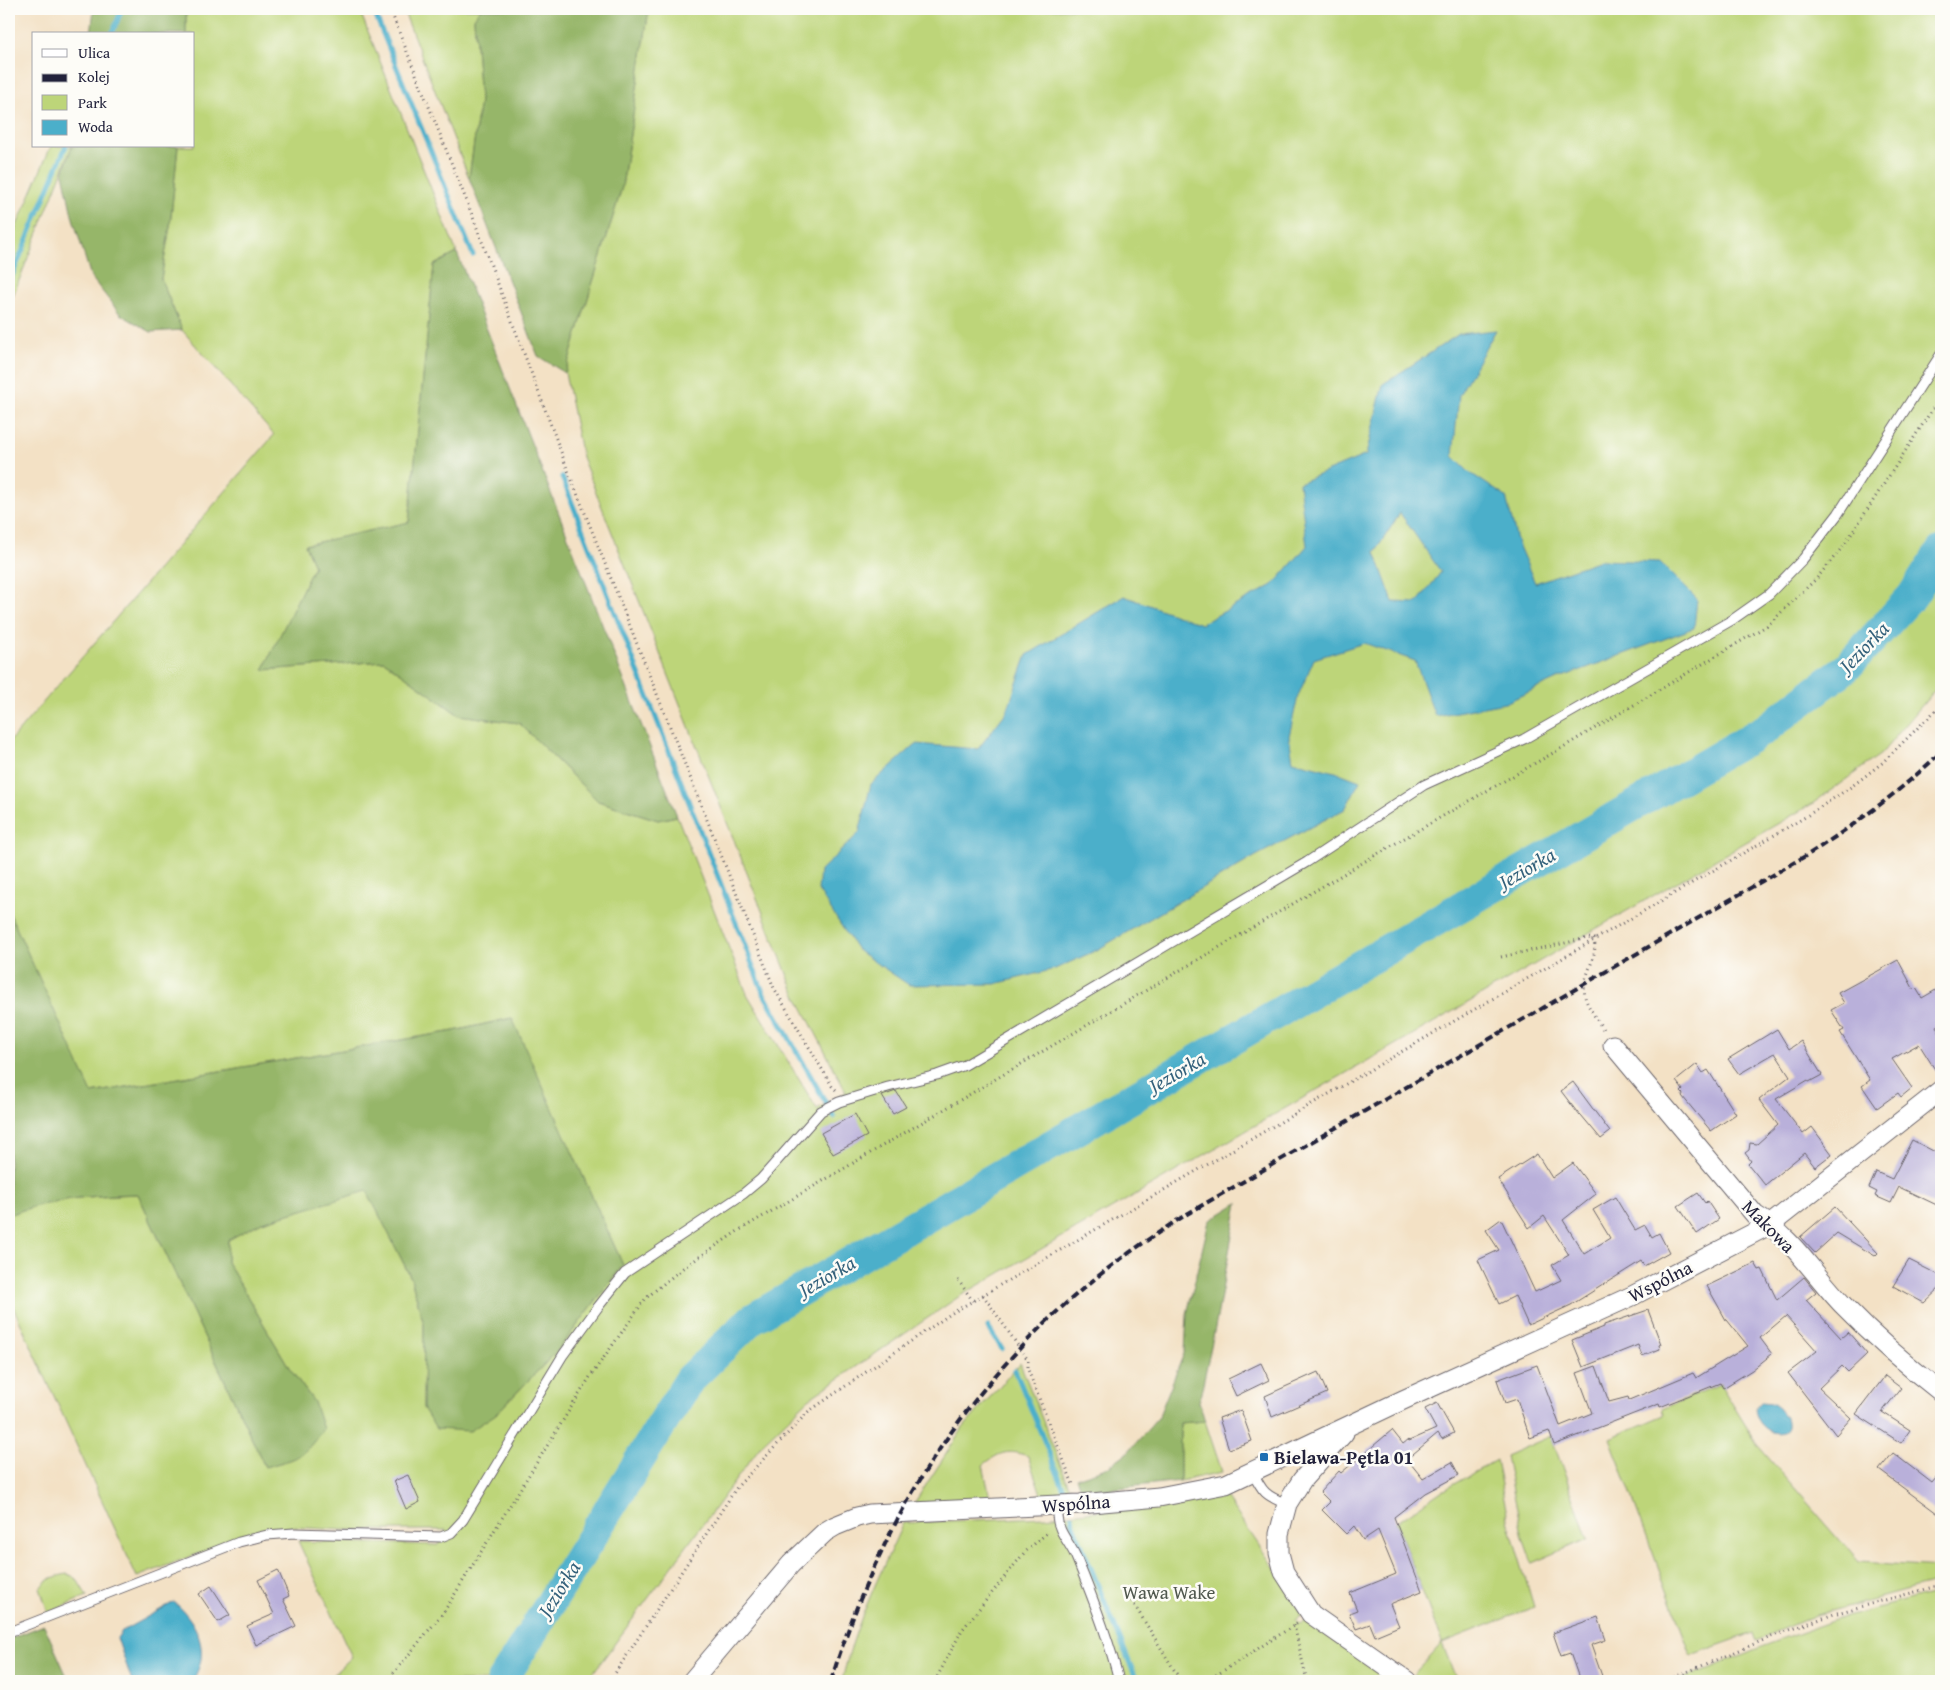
<svg xmlns="http://www.w3.org/2000/svg" width="1950" height="1690" viewBox="0 0 1950 1690" font-family="'Gentium Book Plus',serif">
  <rect width="100%" height="100%" fill="#fdfcf7"/>
  <filter id="ink" filterUnits="userSpaceOnUse"><feTurbulence type="fractalNoise" baseFrequency=".02" numOctaves="2"/><feDisplacementMap in="SourceGraphic" scale="10" xChannelSelector="R" yChannelSelector="G"/><feConvolveMatrix kernelMatrix="1 2 1 2 8 2 1 2 1" color-interpolation-filters="sRGB"/></filter>
  <filter id="wash" filterUnits="userSpaceOnUse"><feTurbulence type="fractalNoise" baseFrequency=".0096" numOctaves="4" result="noise"/><feDisplacementMap in="SourceGraphic" scale="20" xChannelSelector="R" yChannelSelector="G"/><feGaussianBlur stdDeviation="1.12" result="paint"/><feColorMatrix in="noise" values="0 0 0 0 0 0 0 0 0 0 0 0 0 0 0 0 0 1.4 0 .05"/><feComposite in="paint" operator="in"/></filter>
  <g filter="url(#wash)">
    <rect width="100%" height="100%" fill="#f3e1c5"/>
    <g fill="#bdd579" stroke="#707c5a">
      <path d="M186 9H359L457 253 434 265 409 523 305 545 314 566 264 670 384 661 459 715 519 723 598 801 658 820 677 816 747 994 817 1109 846 1092 793 989 582 457 565 373 622 187 649 9H1941V683L1881 754 1812 804 960 1296 809 1399 763 1443 587 1681H326L352 1657 298 1541 438 1545 446 1530H343L292 1527 254 1532 137 1577 9 1298V1215C50 1198 94 1196 138 1194L265 1467 314 1402 290 1369 227 1262 228 1240 262 1222 367 1190 411 1278 424 1324 423 1408 496 1414 559 1349 623 1265 511 1018 454 1031 91 1093 9 912V742L274 435 182 330 161 279 170 226 178 146H194V34H186Z"/>
      <path d="M403 9H480L474 19 480 100 469 178Z"/>
      <path d="M51 146H72L9 306V244Z"/>
      <path d="M1020 1363 1072 1494 1042 1497 1028 1456C1007 1449 1000 1452 983 1465L991 1502 911 1508 963 1428Z"/>
      <path d="M1720 1384 1759 1447 1859 1562 1941 1567V1581L1816 1615 1756 1640 1753 1633 1691 1655 1610 1438 1664 1415 1662 1409Z"/>
      <path d="M1205 1421 1222 1472 1180 1481V1423Z"/>
      <path d="M1551 1436 1588 1539 1532 1563 1523 1538 1506 1456Z"/>
      <path d="M1496 1460 1509 1524 1534 1607 1442 1643 1457 1681H1424L1413 1675 1442 1643 1396 1522 1440 1492Z"/>
      <path d="M1225 1496 1280 1576 1303 1615 1296 1620 1300 1624 1307 1620 1400 1681H842C854 1626 880 1575 903 1523L1045 1517Z"/>
      <path d="M68 1574 76 1578 87 1596 48 1613 40 1588C47 1578 56 1576 68 1574Z"/>
      <path d="M1941 1591V1681H1678L1761 1647 1847 1616Z"/>
    </g>
    <g fill="#96b669" stroke="#5c6c52">
      <path d="M94 9H186V34H91Z"/>
      <path d="M480 9H649L622 187 565 373 538 356 469 178 480 100 474 18Z"/>
      <path d="M72 146H178L170 226 161 279 182 330 151 332 120 314 91 277 72 215 63 173Z"/>
      <path d="M457 253 677 816 658 820 598 801 519 723 459 715 384 661 263 670 314 566 305 545 409 522 434 265Z"/>
      <path d="M9 912 92 1093 454 1031 512 1018 623 1265 559 1349 496 1414 470 1431 436 1429 423 1408 424 1324 411 1278 367 1191 262 1222 228 1240 227 1262 290 1369 314 1402 323 1429C303 1458 298 1458 265 1467L138 1194C94 1195 50 1199 9 1215Z"/>
      <path d="M1238 1203 1216 1323 1199 1402 1205 1421 1180 1423V1481L1082 1492 1076 1478 1106 1468 1128 1452 1158 1418 1185 1351 1187 1314 1209 1221Z"/>
      <path d="M44 1625 69 1681H9V1639Z"/>
    </g>
    <g fill="#4bafca" stroke="#366882" fill-rule="evenodd">
      <path d="M1496 330 1459 395 1453 456 1469 472 1506 497 1518 544 1535 583 1600 560 1660 562 1697 599 1694 628 1557 679 1505 703 1435 716 1415 661 1364 643 1314 659 1298 696 1289 736 1293 761 1339 773 1360 781 1345 809 1256 856 1097 950 1055 969 995 984 909 985 857 950 818 890 820 871 859 833 871 784 916 744 978 749 1007 711 1027 655 1124 596 1201 624 1273 585 1307 546 1299 483 1366 455 1383 384 1459 334ZM1400 513 1441 572 1417 603 1393 602 1375 552Z"/>
      <path d="M1761 1402 1774 1403C1777 1408 1784 1414 1786 1419 1794 1441 1758 1436 1755 1409Z"/>
      <path d="M174 1602C190 1615 204 1637 201 1659 200 1667 196 1674 193 1681H132L117 1638 122 1631Z"/>
    </g>
    <g fill="none" stroke-linecap="round" stroke-linejoin="round">
      <g stroke="#4bafca" stroke-width="5">
        <path d="M373 9 473 255"/>
        <path d="M112 34 122 9"/>
        <path d="M9 283 66 146"/>
        <path d="M562 477 763 992 834 1117"/>
        <path d="M988 1327 1002 1349"/>
        <path d="M1015 1370 1066 1494"/>
        <path d="M1072 1516 1073 1524 1137 1681"/>
      </g>
      <path stroke="#4bafca" stroke-width="31" d="M502 1681 690 1379 752 1319 1764 730 1846 668 1912 596 1941 551"/>
    </g>
    <g id="blocks">
      <g fill="#b9b0da">
        <path d="M1898 960 1914 990 1916 988 1922 998 1941 987V1023L1936 1026 1941 1036V1079L1919 1044 1892 1059 1912 1088 1901 1097 1898 1093 1877 1108 1862 1086 1870 1080 1840 1032 1844 1030 1831 1010 1844 1003 1838 993Z"/>
        <path d="M1777 1029 1789 1049 1801 1041 1822 1075 1809 1082 1808 1080 1776 1099 1803 1134 1812 1127 1832 1154 1815 1167 1804 1153 1765 1185 1748 1164 1751 1161 1745 1153 1749 1150 1750 1143 1757 1144 1778 1125 1759 1100 1790 1076 1775 1053 1739 1074 1728 1059Z"/>
        <path d="M1697 1064 1703 1073 1708 1070 1736 1114 1711 1131 1682 1096 1683 1094 1681 1092 1683 1090 1676 1081Z"/>
        <path d="M1573 1082 1610 1132 1601 1139 1581 1115 1580 1116 1561 1091Z"/>
        <path d="M896 1091 906 1107 893 1114 882 1096Z"/>
        <path d="M855 1114 867 1136 833 1154 821 1133Z"/>
        <path d="M1912 1140 1941 1155V1207L1899 1187 1891 1203 1875 1196 1877 1192 1869 1188 1876 1172 1892 1179Z"/>
        <path d="M1537 1154 1552 1178 1573 1163 1596 1194 1563 1220 1584 1254 1610 1238 1593 1210 1615 1197 1635 1230 1645 1225 1652 1237 1659 1233 1669 1252 1644 1266 1641 1261 1571 1305 1528 1325 1515 1296 1499 1304 1478 1260 1499 1250 1486 1230 1501 1219 1535 1292 1561 1280 1552 1265 1569 1255 1544 1216 1529 1228 1498 1179Z"/>
        <path d="M1698 1193 1705 1203 1707 1201 1719 1219 1697 1234 1678 1206Z"/>
        <path d="M1835 1207 1878 1253 1875 1256 1837 1233 1815 1253 1800 1237Z"/>
        <path d="M1909 1260 1941 1276V1287L1924 1303 1893 1286Z"/>
        <path d="M1755 1263 1759 1270 1762 1269 1777 1300 1804 1277 1816 1292 1806 1300 1841 1338 1848 1332 1867 1354 1848 1372 1842 1366 1819 1388 1851 1418 1836 1435 1788 1373 1817 1351 1786 1316 1760 1338 1772 1354 1752 1370 1723 1388 1720 1383 1660 1407 1659 1404 1554 1445 1549 1431 1530 1438 1517 1399 1505 1403 1497 1380 1537 1365 1560 1426 1592 1413 1577 1373 1596 1366 1609 1402 1628 1397 1629 1400 1693 1373 1696 1378 1748 1346 1727 1320H1726L1707 1286Z"/>
        <path d="M1648 1310 1661 1344 1659 1345 1660 1349 1642 1356 1638 1345 1583 1367 1572 1340 1604 1327V1325Z"/>
        <path d="M1261 1363 1269 1380 1236 1396 1228 1379Z"/>
        <path d="M1318 1372 1327 1393 1272 1417 1265 1396Z"/>
        <path d="M1885 1376 1901 1388 1882 1412 1910 1430 1901 1443 1856 1414Z"/>
        <path d="M1437 1403 1454 1433 1442 1439 1438 1433 1407 1459 1423 1479 1452 1462 1459 1475 1425 1493 1394 1517 1422 1591 1390 1604 1399 1626 1375 1636 1370 1624 1356 1629 1349 1613 1357 1610 1350 1593 1396 1574 1378 1530 1363 1540 1354 1526 1346 1534 1322 1510 1330 1502 1320 1492 1339 1471 1341 1473 1392 1430 1403 1444 1408 1440 1409 1441 1436 1429 1425 1409Z"/>
        <path d="M1241 1410 1252 1441 1229 1449 1219 1418Z"/>
        <path d="M1893 1453 1932 1483 1941 1472V1516L1879 1470Z"/>
        <path d="M408 1475 420 1502 406 1509 394 1481Z"/>
        <path d="M278 1570 289 1596 283 1599 296 1626 256 1645 247 1626 274 1614 258 1580Z"/>
        <path d="M211 1586 230 1615 218 1622 199 1594Z"/>
        <path d="M1598 1617 1606 1640 1591 1645 1602 1676 1589 1681H1580L1570 1653 1561 1656 1553 1633Z"/>
      </g>
    </g>
  </g>
  <g filter="url(#ink)">
    <use href="#blocks" fill-opacity="0" stroke="#6b656b" stroke-width="1"/>
    <g fill="none" stroke-linecap="round" stroke-linejoin="round">
      <g stroke="#6b656b" stroke-width="11">
        <g id="service">
          <path d="M1253 1472C1262 1492 1266 1496 1287 1504"/>
          <path d="M1057 1516C1058 1532 1070 1543 1076 1557 1093 1598 1109 1639 1119 1681"/>
          <path d="M9 1632 239 1542 267 1535 294 1533 441 1537 451 1533 463 1520 563 1355 598 1307 625 1273 743 1194 761 1179 821 1111 839 1102 888 1087 937 1075 965 1065 1307 862 1424 785 1524 739 1732 620 1769 594 1803 559 1838 514 1941 354"/>
        </g>
      </g>
      <g stroke="#6b656b" stroke-width="21">
        <g id="minor">
          <path d="M1613 1045 1755 1215C1791 1236 1814 1275 1843 1305 1874 1337 1906 1365 1941 1392"/>
          <path d="M1344 1433 1302 1480 1287 1504 1279 1534V1553L1284 1572 1311 1614 1407 1681"/>
          <path d="M692 1681 791 1564 825 1532 835 1526 857 1517 870 1514 1080 1504 1159 1497 1226 1484 1403 1400 1632 1296 1771 1224 1941 1090"/>
        </g>
      </g>
      <g stroke="#6b656b" stroke-width="3" stroke-dasharray="1 4" stroke-linecap="butt">
        <path d="M390 9 471 212 567 468 774 988 832 1086 837 1091"/>
        <path d="M1501 957 1588 938 1594 939C1599 958 1581 976 1585 996 1586 1005 1599 1022 1604 1031"/>
        <path d="M958 1280 973 1301"/>
        <path d="M983 1295 1028 1360V1370L1074 1487"/>
        <path d="M1124 1588 1181 1681"/>
        <path d="M1294 1625 1307 1681"/>
        <path d="M387 1681 443 1613 590 1377 646 1298 683 1268 738 1231 1396 843 1560 749 1768 625 1817 578 1845 544 1941 396"/>
        <path d="M610 1681 737 1487 808 1412 952 1313 1802 819 1851 787 1882 763 1941 705"/>
        <path d="M935 1681 962 1630 1024 1553 1048 1532"/>
        <path d="M1202 1681 1218 1674 1298 1623"/>
        <path d="M1665 1681 1776 1635 1837 1613 1941 1585"/>
      </g>
      <use href="#service" stroke="#fff" stroke-width="9"/>
      <use href="#minor" stroke="#fff" stroke-width="19"/>
      <path stroke="#22223b" stroke-width="4" stroke-dasharray="8 4" stroke-linecap="butt" d="M831 1681C881 1518 970 1376 1106 1270 1132 1250 1159 1232 1187 1214L1809 854C1856 824 1901 791 1941 752"/>
    </g>
  </g>
  <rect fill="#1f6fb2" stroke="#fdfcf7" stroke-width="2" x="1259" y="1452" width="10" height="10" rx="2.5"/>
  <g text-anchor="middle" stroke-width="5" stroke-linejoin="round" paint-order="stroke">
    <g font-size="19" fill="#22223b" stroke="#fdfcf7">
      <text transform="translate(1769 1226) rotate(45)" y="7">Makowa</text>
      <text transform="translate(1660 1281) rotate(-27)" y="7">Wspólna</text>
      <text transform="translate(1076 1503) rotate(-4)" y="7">Wspólna</text>
    </g>
    <g font-size="19" font-weight="bold" fill="#22223b" stroke="#fdfcf7" text-anchor="start">
      <text x="1274" y="1464">Bielawa-Pętla 01</text>
    </g>
    <g font-size="19" fill="#50584e" stroke="#fdfcf7">
      <text x="1169" y="1599">Wawa Wake</text>
    </g>
    <g font-size="20" font-style="italic" fill="#34617b" stroke="#fdfcf7">
      <text transform="translate(1864 647) rotate(-46)" y="7">Jeziorka</text>
      <text transform="translate(1527 868) rotate(-30)" y="7">Jeziorka</text>
      <text transform="translate(1177 1072) rotate(-30)" y="7">Jeziorka</text>
      <text transform="translate(827 1276) rotate(-30)" y="7">Jeziorka</text>
      <text transform="translate(559 1589) rotate(-58)" y="7">Jeziorka</text>
    </g>
  </g>
  <rect width="1950" height="1690" fill="none" stroke="#fdfcf7" stroke-width="30"/>
  <rect x="32" y="32" width="162" height="115" fill="#fdfcf7" stroke="#a5a5ac"/>
  <rect x="42" y="49" width="25" height="8" fill="#ffffff" stroke="#a5a5ac"/>
  <text x="78" y="58" font-size="15" fill="#22223b">Ulica</text>
  <rect x="42" y="74" width="25" height="8" fill="#22223b" stroke="#a5a5ac"/>
  <text x="78" y="82" font-size="15" fill="#22223b">Kolej</text>
  <rect x="42" y="95" width="25" height="15" fill="#bdd579" stroke="#a5a5ac"/>
  <text x="78" y="108" font-size="15" fill="#22223b">Park</text>
  <rect x="42" y="120" width="25" height="15" fill="#4bafca" stroke="#a5a5ac"/>
  <text x="78" y="132" font-size="15" fill="#22223b">Woda</text>
</svg>
